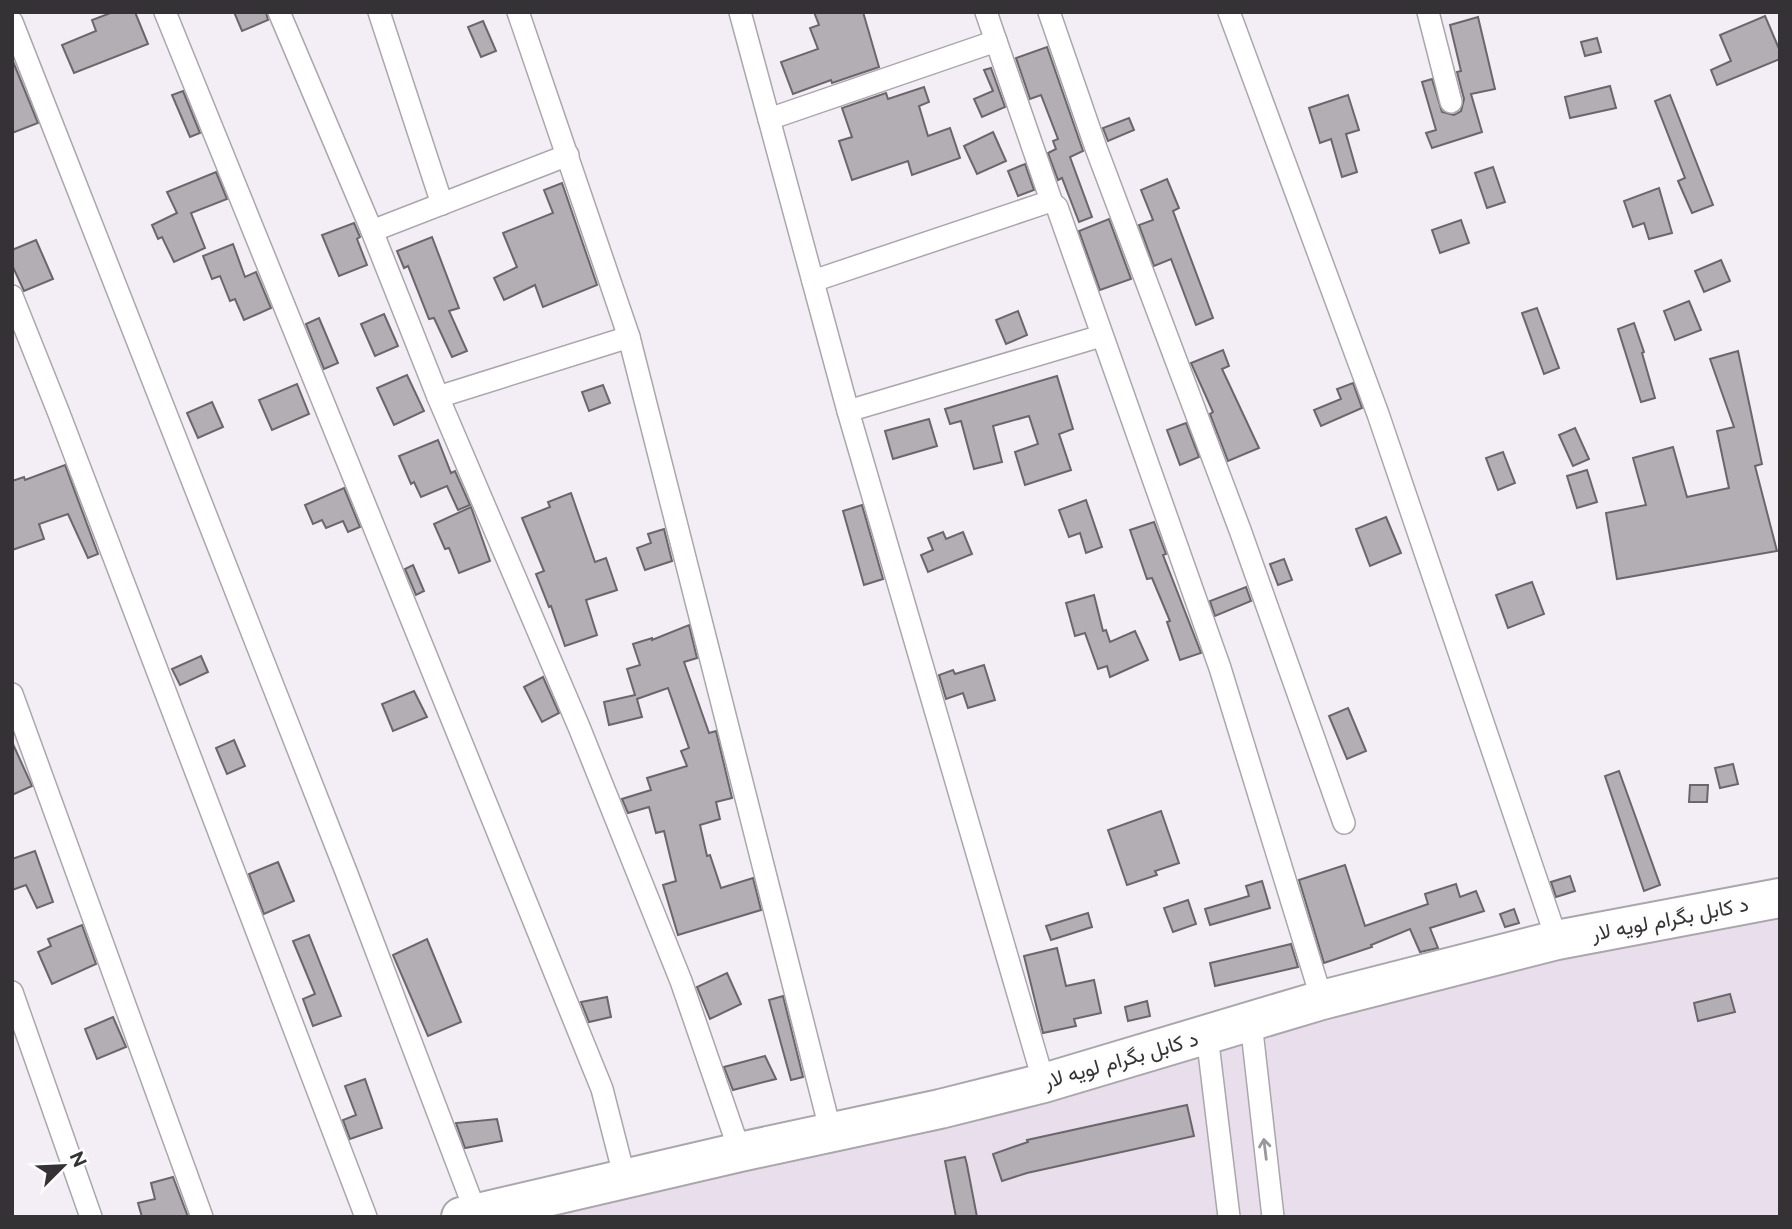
<svg xmlns="http://www.w3.org/2000/svg" width="1792" height="1229" viewBox="0 0 1792 1229" font-family="Raleway,Vazirmatn,sans-serif">
  <rect width="100%" height="100%" fill="#f3eef5"/>
  <path fill="#e9dfec" d="M1780 898V1217H461Z"/>
  <g fill="#b2aeb4" stroke="#6a666b" stroke-width="2">
    <path d="M113 12H135L148 44 74 73 62 45 96 31 92 20Z"/>
    <path d="M234 12H266L268 20 242 31Z"/>
    <path d="M814 12H863L879 67 832 83 831 80 793 94 781 62 818 49 810 28 819 25Z"/>
    <path d="M1765 16 1780 51V59L1717 85 1711 70 1731 61 1720 35Z"/>
    <path d="M1478 17 1495 89 1471 94 1482 132 1432 148 1426 133 1436 130 1422 82 1432 79 1442 112 1454 115 1461 111 1464 99 1457 72 1461 71 1450 25Z"/>
    <path d="M483 21 496 51 481 57 468 27Z"/>
    <path d="M1597 38 1601 52 1585 56 1581 42Z"/>
    <path d="M1047 47 1083 151 1070 157 1092 217 1079 222 1062 178 1058 180 1048 153 1056 149 1053 141 1058 139 1041 95 1030 99 1029 96 1016 58Z"/>
    <path d="M12 59 38 123 12 133Z"/>
    <path d="M991 68 1005 107 982 117 974 99 993 91 984 70Z"/>
    <path d="M1610 86 1616 108 1570 118 1565 97Z"/>
    <path d="M924 87 929 102 919 106 928 136 950 128 960 158 912 175 908 161 852 180 839 141 852 137 842 108 886 93 888 99Z"/>
    <path d="M183 91 200 133 190 137 172 95Z"/>
    <path d="M1348 95 1359 130 1346 134 1357 172 1342 177 1331 139 1320 143 1309 108Z"/>
    <path d="M1670 95 1713 205 1692 213 1678 181 1685 178 1655 101Z"/>
    <path d="M1129 118 1134 130 1108 141 1103 128Z"/>
    <path d="M993 132 1006 161 977 174 964 146Z"/>
    <path d="M1025 164 1034 190 1018 196 1008 171Z"/>
    <path d="M1493 167 1505 202 1487 208 1475 173Z"/>
    <path d="M216 172 227 199 191 213 205 248 174 262 162 237 158 239 152 225 177 213 167 192Z"/>
    <path d="M1167 179 1179 208 1173 211 1180 230 1213 318 1196 325 1171 259 1154 266 1139 225 1153 220 1141 190Z"/>
    <path d="M562 183 597 285 543 307 535 285 504 300 494 278 517 267 503 233 553 213 544 190Z"/>
    <path d="M1659 188 1672 233 1649 239 1644 223 1633 227 1624 201Z"/>
    <path d="M1109 219 1131 279 1100 290 1079 231Z"/>
    <path d="M1461 220 1469 243 1440 253 1432 230Z"/>
    <path d="M354 223 360 237 357 239 367 265 339 276 322 235Z"/>
    <path d="M432 237 459 308 449 311 467 351 452 357 434 318 429 319 408 266 404 268 397 251Z"/>
    <path d="M36 240 53 279 24 291 12 265V250Z"/>
    <path d="M233 244 245 277 256 272 271 308 244 320 235 299 230 301 220 276 212 279 203 256Z"/>
    <path d="M1721 260 1730 281 1704 292 1695 271Z"/>
    <path d="M1689 301 1701 330 1675 340 1664 311Z"/>
    <path d="M1537 308 1559 368 1544 374 1522 313Z"/>
    <path d="M1018 311 1027 335 1006 344 996 320Z"/>
    <path d="M384 314 398 346 375 356 361 324Z"/>
    <path d="M319 318 338 363 324 369 306 324Z"/>
    <path d="M1634 323 1644 352 1642 353 1655 398 1641 402 1618 329Z"/>
    <path d="M1223 350 1229 366 1222 369 1259 448 1228 461 1210 414 1213 412 1191 363Z"/>
    <path d="M1738 351 1762 464 1755 466 1777 551 1617 579 1606 513 1646 505 1633 458 1673 447 1687 497 1729 488 1717 431 1734 427 1710 359Z"/>
    <path d="M407 375 424 411 394 425 377 388Z"/>
    <path d="M1057 376 1073 429 1059 434 1071 470 1025 485 1015 452 1038 444 1029 416 993 426 1002 462 974 469 961 421 950 424 945 409Z"/>
    <path d="M1353 383 1362 408 1321 426 1314 410 1341 399 1337 389Z"/>
    <path d="M297 384 309 414 272 430 259 400Z"/>
    <path d="M603 385 610 403 589 411 582 392Z"/>
    <path d="M212 402 223 427 198 438 187 413Z"/>
    <path d="M929 419 937 446 893 459 885 431Z"/>
    <path d="M1186 423 1199 457 1180 465 1167 430Z"/>
    <path d="M1575 428 1589 459 1573 466 1559 435Z"/>
    <path d="M438 440 451 473 455 471 470 505 458 510 447 486 421 497 414 482 411 484 399 456Z"/>
    <path d="M1503 452 1515 483 1498 490 1486 458Z"/>
    <path d="M65 465 98 554 88 558 68 514 39 524 44 539 12 550V481L24 477 25 480Z"/>
    <path d="M1587 470 1597 502 1577 508 1567 476Z"/>
    <path d="M344 488 360 527 348 532 343 521 326 528 322 520 313 524 305 505Z"/>
    <path d="M571 493 595 562 606 558 617 590 586 600 597 635 565 646 551 606 549 607 536 574 544 571 522 518 550 507 548 502Z"/>
    <path d="M1086 500 1102 547 1086 553 1080 533 1069 537 1059 510Z"/>
    <path d="M862 505 883 579 864 585 843 511Z"/>
    <path d="M471 507 490 561 459 573 449 548 445 549 434 524Z"/>
    <path d="M1386 517 1401 553 1370 566 1356 529Z"/>
    <path d="M1154 522 1166 554 1163 555 1201 653 1180 660 1167 622 1170 621 1152 578 1147 579 1130 530Z"/>
    <path d="M664 529 672 561 645 570 637 548 651 543 648 534Z"/>
    <path d="M943 532 946 539 963 532 972 554 928 572 921 555 933 550 928 538Z"/>
    <path d="M1284 559 1292 580 1278 585 1270 564Z"/>
    <path d="M413 565 424 591 416 595 405 569Z"/>
    <path d="M1532 582 1544 614 1508 628 1496 595Z"/>
    <path d="M1246 587 1251 601 1215 616 1210 601Z"/>
    <path d="M1094 595 1103 631 1106 630 1110 642 1135 631 1148 660 1110 677 1107 666 1098 669 1085 633 1075 636 1066 603Z"/>
    <path d="M689 625 697 658 684 662 709 733 716 731 732 798 716 802 720 819 700 825 707 856 710 855 721 888 753 878 761 910 678 935 663 885 676 881 664 831 656 833 649 807 628 813 622 799 651 790 647 778 687 766 681 751 689 748 668 688 637 699 642 717 609 725 604 702 635 695 627 669 640 665 633 644 652 638V640Z"/>
    <path d="M201 656 208 672 180 685 172 669Z"/>
    <path d="M984 665 995 700 968 708 963 693 946 699 939 675 953 670 955 674Z"/>
    <path d="M543 677 559 713 542 722 524 687Z"/>
    <path d="M414 691 427 717 393 731 382 704Z"/>
    <path d="M1348 708 1366 751 1347 759 1329 716Z"/>
    <path d="M234 740 245 766 227 774 216 748Z"/>
    <path d="M12 742 32 786 12 795Z"/>
    <path d="M1733 764 1738 784 1720 788 1715 768Z"/>
    <path d="M1619 771 1660 885 1644 891 1605 776Z"/>
    <path d="M1690 785H1708L1707 802H1689Z"/>
    <path d="M1161 811 1179 863 1155 871 1157 875 1127 885 1108 830Z"/>
    <path d="M35 851 53 902 37 908 26 885 12 890V859Z"/>
    <path d="M278 862 294 901 264 914 249 874Z"/>
    <path d="M1345 865 1365 926 1428 904 1425 894 1456 884 1460 897 1476 891 1484 911 1430 928 1438 948 1420 952 1410 929 1371 945 1372 947 1324 963 1299 880Z"/>
    <path d="M1570 876 1575 891 1556 897 1551 882Z"/>
    <path d="M1262 881 1270 908 1210 925 1205 909 1249 896 1246 886Z"/>
    <path d="M1188 900 1196 924 1173 932 1164 908Z"/>
    <path d="M1514 909 1519 923 1505 927 1500 914Z"/>
    <path d="M1088 913 1092 927 1051 940 1046 926Z"/>
    <path d="M82 925 96 964 52 984 38 952 51 946 48 939Z"/>
    <path d="M309 935 341 1016 313 1026 303 999 315 994 293 941Z"/>
    <path d="M427 939 461 1022 428 1036 393 955Z"/>
    <path d="M1291 944 1298 967 1215 986 1210 963Z"/>
    <path d="M1057 948 1066 986 1094 980 1101 1013 1074 1019 1076 1026 1043 1033 1024 956Z"/>
    <path d="M727 973 741 1004 710 1019 697 987Z"/>
    <path d="M1730 994 1735 1012 1698 1021 1694 1003Z"/>
    <path d="M783 996 803 1077 791 1080 769 1000Z"/>
    <path d="M607 997 611 1017 589 1022 581 1002Z"/>
    <path d="M1147 1001 1150 1016 1128 1021 1125 1007Z"/>
    <path d="M113 1017 126 1047 97 1059 85 1029Z"/>
    <path d="M765 1056 776 1079 733 1090 724 1067Z"/>
    <path d="M365 1079 382 1128 350 1139 343 1120 356 1115 345 1086Z"/>
    <path d="M1187 1105 1194 1136 1027 1173 1002 1181 993 1154 1028 1142 1027 1140Z"/>
    <path d="M497 1119 502 1141 465 1148 456 1123Z"/>
    <path d="M965 1157 967 1165 977 1217H956L945 1161Z"/>
    <path d="M173 1177 188 1217H142L138 1203 155 1199 151 1183Z"/>
  </g>
  <g fill="none" stroke-linecap="round" stroke-linejoin="round">
    <g stroke="#aba6ac" stroke-width="24">
      <g id="street">
        <path d="M165 12 602 1089 625 1179"/>
        <path d="M279 12 372 231 438 397 579 727 681 981 740 1152"/>
        <path d="M379 12 442 204"/>
        <path d="M518 12 629 337 831 1133"/>
        <path d="M740 12 848 411 1044 1083"/>
        <path d="M986 12 1052 203"/>
        <path d="M1049 12 1096 148 1240 530 1344 823"/>
        <path d="M1229 12 1378 414 1557 940"/>
        <path d="M1428 12 1451 102"/>
        <path d="M12 22 347 874 476 1213"/>
        <path d="M769 119 996 41"/>
        <path d="M372 231 568 155"/>
        <path d="M813 281 1048 202 1052 203 1057 207 1220 668 1322 1000"/>
        <path d="M12 296 58 411 366 1217"/>
        <path d="M438 397 629 337"/>
        <path d="M848 411 1101 336"/>
        <path d="M12 694 202 1217"/>
        <path d="M12 992 91 1217"/>
        <path d="M1251 1022 1273 1217"/>
        <path d="M1207 1035 1229 1217"/>
      </g>
    </g>
    <g stroke="#aba6ac" stroke-width="42">
      <path id="highway" d="M461 1217 740 1152 940 1109 1044 1083 1322 1000 1557 940 1780 898"/>
    </g>
    <use href="#street" stroke="#fff" stroke-width="21"/>
    <use href="#highway" stroke="#fff" stroke-width="38"/>
  </g>
  <defs><path id="oneway-shaft" d="M-6 0H5M1.5-3L5.5 0L1.5 3" fill="none" stroke-width="1.6" stroke-linecap="round" stroke-linejoin="round" transform="scale(1.75)"/></defs>
  <use stroke="#9a989a" href="#oneway-shaft" transform="translate(1265 1149) rotate(-97)"/>
  <g text-anchor="middle" stroke-width="6" stroke-linejoin="round" paint-order="stroke">
    <g font-size="21" fill="#343234" stroke="#fefdfe">
      <text transform="translate(1670 919) rotate(-11)" y="7">د کابل بگرام لویه لار</text>
      <text transform="translate(1121 1060) rotate(-16)" y="7">د کابل بگرام لویه لار</text>
    </g>
  </g>
  <rect width="1792" height="1229" fill="none" stroke="#343234" stroke-width="28"/>
  <g transform="translate(63 1166) rotate(66)" stroke="#fefdfe" stroke-width="5" paint-order="stroke">
  <path d="M0-5L12 26L0 18L-12 26Z" fill="#343234"/>
  <text y="-10" font-size="19" font-weight="bold" text-anchor="middle" fill="#343234">N</text>
  </g>
</svg>
